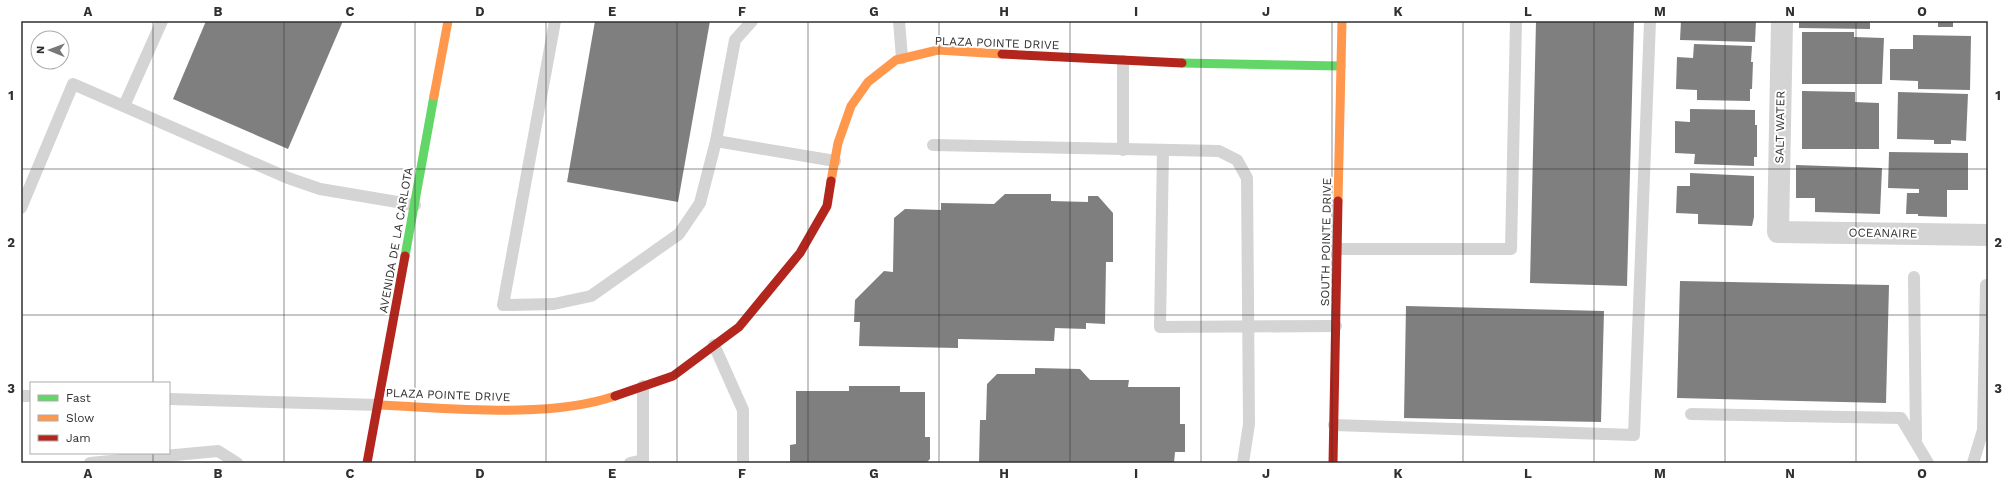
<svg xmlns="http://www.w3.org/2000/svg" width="2009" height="484" viewBox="0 0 2009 484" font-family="'Work Sans',sans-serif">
  <rect width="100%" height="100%" fill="#fff"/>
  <g fill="#7f7f7f">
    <path d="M206 21H343L288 149 173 99Z"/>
    <path d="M595 21H710L678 202 567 182Z"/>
    <path d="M1536 21H1634L1627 286 1530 283Z"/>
    <path d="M1681 21H1756L1755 42 1680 40Z"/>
    <path d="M1799 21H1870V29L1799 28Z"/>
    <rect x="1938" y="21" width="15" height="6"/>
    <path d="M1802 32H1854V37L1884 38 1882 84H1802Z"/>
    <path d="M1913 35 1971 36 1970 90 1918 89V81L1890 80V49H1913Z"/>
    <path d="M1694 44 1752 46 1751 62H1753L1752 89H1750V101L1697 100V90L1676 89 1677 57 1693 58Z"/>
    <path d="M1802 91 1855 92V102L1879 103V149H1802Z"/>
    <path d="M1898 92 1968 94 1966 141 1951 140V144H1934V140L1897 139Z"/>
    <path d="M1690 109 1755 110V125H1757V157H1754V166L1694 164 1695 154 1675 153V121L1690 122Z"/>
    <path d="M1889 152 1968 153V190H1947V217L1918 216V214H1906L1907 193H1919V189L1888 188Z"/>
    <path d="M1796 165 1882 168 1880 214 1815 212V198H1796Z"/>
    <path d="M1690 173 1754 176V217L1752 226 1698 224V214L1676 213 1677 186H1690Z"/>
    <path d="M1005 194H1051V201L1088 202V196H1098L1113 213V262H1106L1105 324 1086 323V329L1055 328 1054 341 958 339V348L859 346 860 322H854L855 300 884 271 893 272 894 218 905 209 941 210V203L994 204Z"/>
    <path d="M1680 281 1889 285 1886 403 1677 398Z"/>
    <path d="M1406 306 1604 311 1601 422 1404 418Z"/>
    <path d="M1035 368 1080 369 1090 380H1129L1128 387H1180V424H1185V452H1175L1174 463H979L980 420H986L987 384 997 374H1035Z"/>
    <path d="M849 386H900V392H925V437H930V459L926 463H790V445L796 444V391H849Z"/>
  </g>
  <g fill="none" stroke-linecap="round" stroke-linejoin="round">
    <g stroke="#d4d4d4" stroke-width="12">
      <path d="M555 21 503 305 554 304 591 296 679 234 700 203 716 141 735 40 752 21"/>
      <path d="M899 21 902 58"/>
      <path d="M124 106 162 21"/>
      <path d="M716 141 835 161"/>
      <path d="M933 145 1219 151 1237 160 1247 178 1249 424 1243 463"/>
      <path d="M1123 150V61"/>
      <path d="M1163 150 1160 327 1336 326"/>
      <path d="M21 208 73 84 288 178 320 189 415 205"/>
      <path d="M1338 249H1511L1516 21"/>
      <path d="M1914 277 1916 440"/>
      <path d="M714 345 743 410V463"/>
      <path d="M643 386V463"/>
      <path d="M21 396H31"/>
      <path d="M169 399 379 405"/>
      <path d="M1691 414 1901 418 1928 463"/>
      <path d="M1334 425 1634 435 1650 21"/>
      <path d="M90 463 218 451 237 463"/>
      <path d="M630 463 643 460"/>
      <path d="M1973 463 1983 430 1986 285"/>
    </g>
    <path stroke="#d4d4d4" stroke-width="22" d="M1782 21 1778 232 1988 235"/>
    <g stroke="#63d668" stroke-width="9">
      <path d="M1182 63 1341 66"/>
      <path d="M405 256 434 96"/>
    </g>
    <g stroke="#ff974d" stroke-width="9">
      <path d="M434 96 448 21"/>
      <path d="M831 181 838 143 851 106 868 82 896 60 938 50 1002 54"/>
      <path d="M1338 201 1342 21"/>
      <path d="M379 405C450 408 548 419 615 396"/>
    </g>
    <g stroke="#b3261e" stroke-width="9">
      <path d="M1002 54 1182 63"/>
      <path d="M615 396 673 376 739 327 800 253 827 206 831 181"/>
      <path d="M367 463 405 256"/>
      <path d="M1333 463 1338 201"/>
    </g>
  </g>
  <path fill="none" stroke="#303030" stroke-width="1" stroke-opacity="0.55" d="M153 21V383M284 21V463M415 21V463M546 21V463M677 21V463M808 21V463M939 21V463M1070 21V463M1201 21V463M1332 21V463M1463 21V463M1594 21V463M1725 21V463M1856 21V463M21 169H1988M21 315H1988M153 453V463"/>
  <g text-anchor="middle" stroke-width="4" stroke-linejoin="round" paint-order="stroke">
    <g font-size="12" fill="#303030" stroke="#fff">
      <text transform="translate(997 43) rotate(2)" y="4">PLAZA POINTE DRIVE</text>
      <text transform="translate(1780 127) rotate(-89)" y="4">SALT WATER</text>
      <text transform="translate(1883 233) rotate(1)" y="4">OCEANAIRE</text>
      <text transform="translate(396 240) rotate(-80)" y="4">AVENIDA DE LA CARLOTA</text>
      <text transform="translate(1326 242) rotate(-89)" y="4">SOUTH POINTE DRIVE</text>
      <text transform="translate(448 395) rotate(2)" y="4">PLAZA POINTE DRIVE</text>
    </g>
  </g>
  <rect width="2009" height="484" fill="none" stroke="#ffffff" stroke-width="44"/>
  <rect x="30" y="382" width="140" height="72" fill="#ffffff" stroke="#acacac"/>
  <rect x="38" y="395" width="20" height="6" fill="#63d668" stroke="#acacac"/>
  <text x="66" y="402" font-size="12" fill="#303030">Fast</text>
  <rect x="38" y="415" width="20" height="6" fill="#ff974d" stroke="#acacac"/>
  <text x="66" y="422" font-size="12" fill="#303030">Slow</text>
  <rect x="38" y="435" width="20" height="6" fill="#b3261e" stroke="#acacac"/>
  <text x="66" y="442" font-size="12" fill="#303030">Jam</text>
  <g transform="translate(50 50) rotate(271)"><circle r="19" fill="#ffffff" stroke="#acacac"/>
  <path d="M0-3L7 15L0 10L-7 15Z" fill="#787878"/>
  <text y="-6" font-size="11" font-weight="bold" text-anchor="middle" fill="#303030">N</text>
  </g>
  <rect x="22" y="22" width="1965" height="440" fill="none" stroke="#303030" stroke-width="1.5"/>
  <g font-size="13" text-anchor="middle" font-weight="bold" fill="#303030">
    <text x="88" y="16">A</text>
    <text x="218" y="16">B</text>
    <text x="350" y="16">C</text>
    <text x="480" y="16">D</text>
    <text x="612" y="16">E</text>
    <text x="742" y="16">F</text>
    <text x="874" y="16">G</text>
    <text x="1004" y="16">H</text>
    <text x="1136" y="16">I</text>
    <text x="1266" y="16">J</text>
    <text x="1398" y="16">K</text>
    <text x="1528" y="16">L</text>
    <text x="1660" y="16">M</text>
    <text x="1790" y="16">N</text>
    <text x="1922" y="16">O</text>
    <text x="11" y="100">1</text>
    <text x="1998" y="100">1</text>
    <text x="11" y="247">2</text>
    <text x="1998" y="247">2</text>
    <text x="11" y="393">3</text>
    <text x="1998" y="393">3</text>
    <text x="88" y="478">A</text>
    <text x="218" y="478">B</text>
    <text x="350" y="478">C</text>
    <text x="480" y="478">D</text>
    <text x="612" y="478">E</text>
    <text x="742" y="478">F</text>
    <text x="874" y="478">G</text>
    <text x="1004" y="478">H</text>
    <text x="1136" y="478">I</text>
    <text x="1266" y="478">J</text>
    <text x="1398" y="478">K</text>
    <text x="1528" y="478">L</text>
    <text x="1660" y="478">M</text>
    <text x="1790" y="478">N</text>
    <text x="1922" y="478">O</text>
  </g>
</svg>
